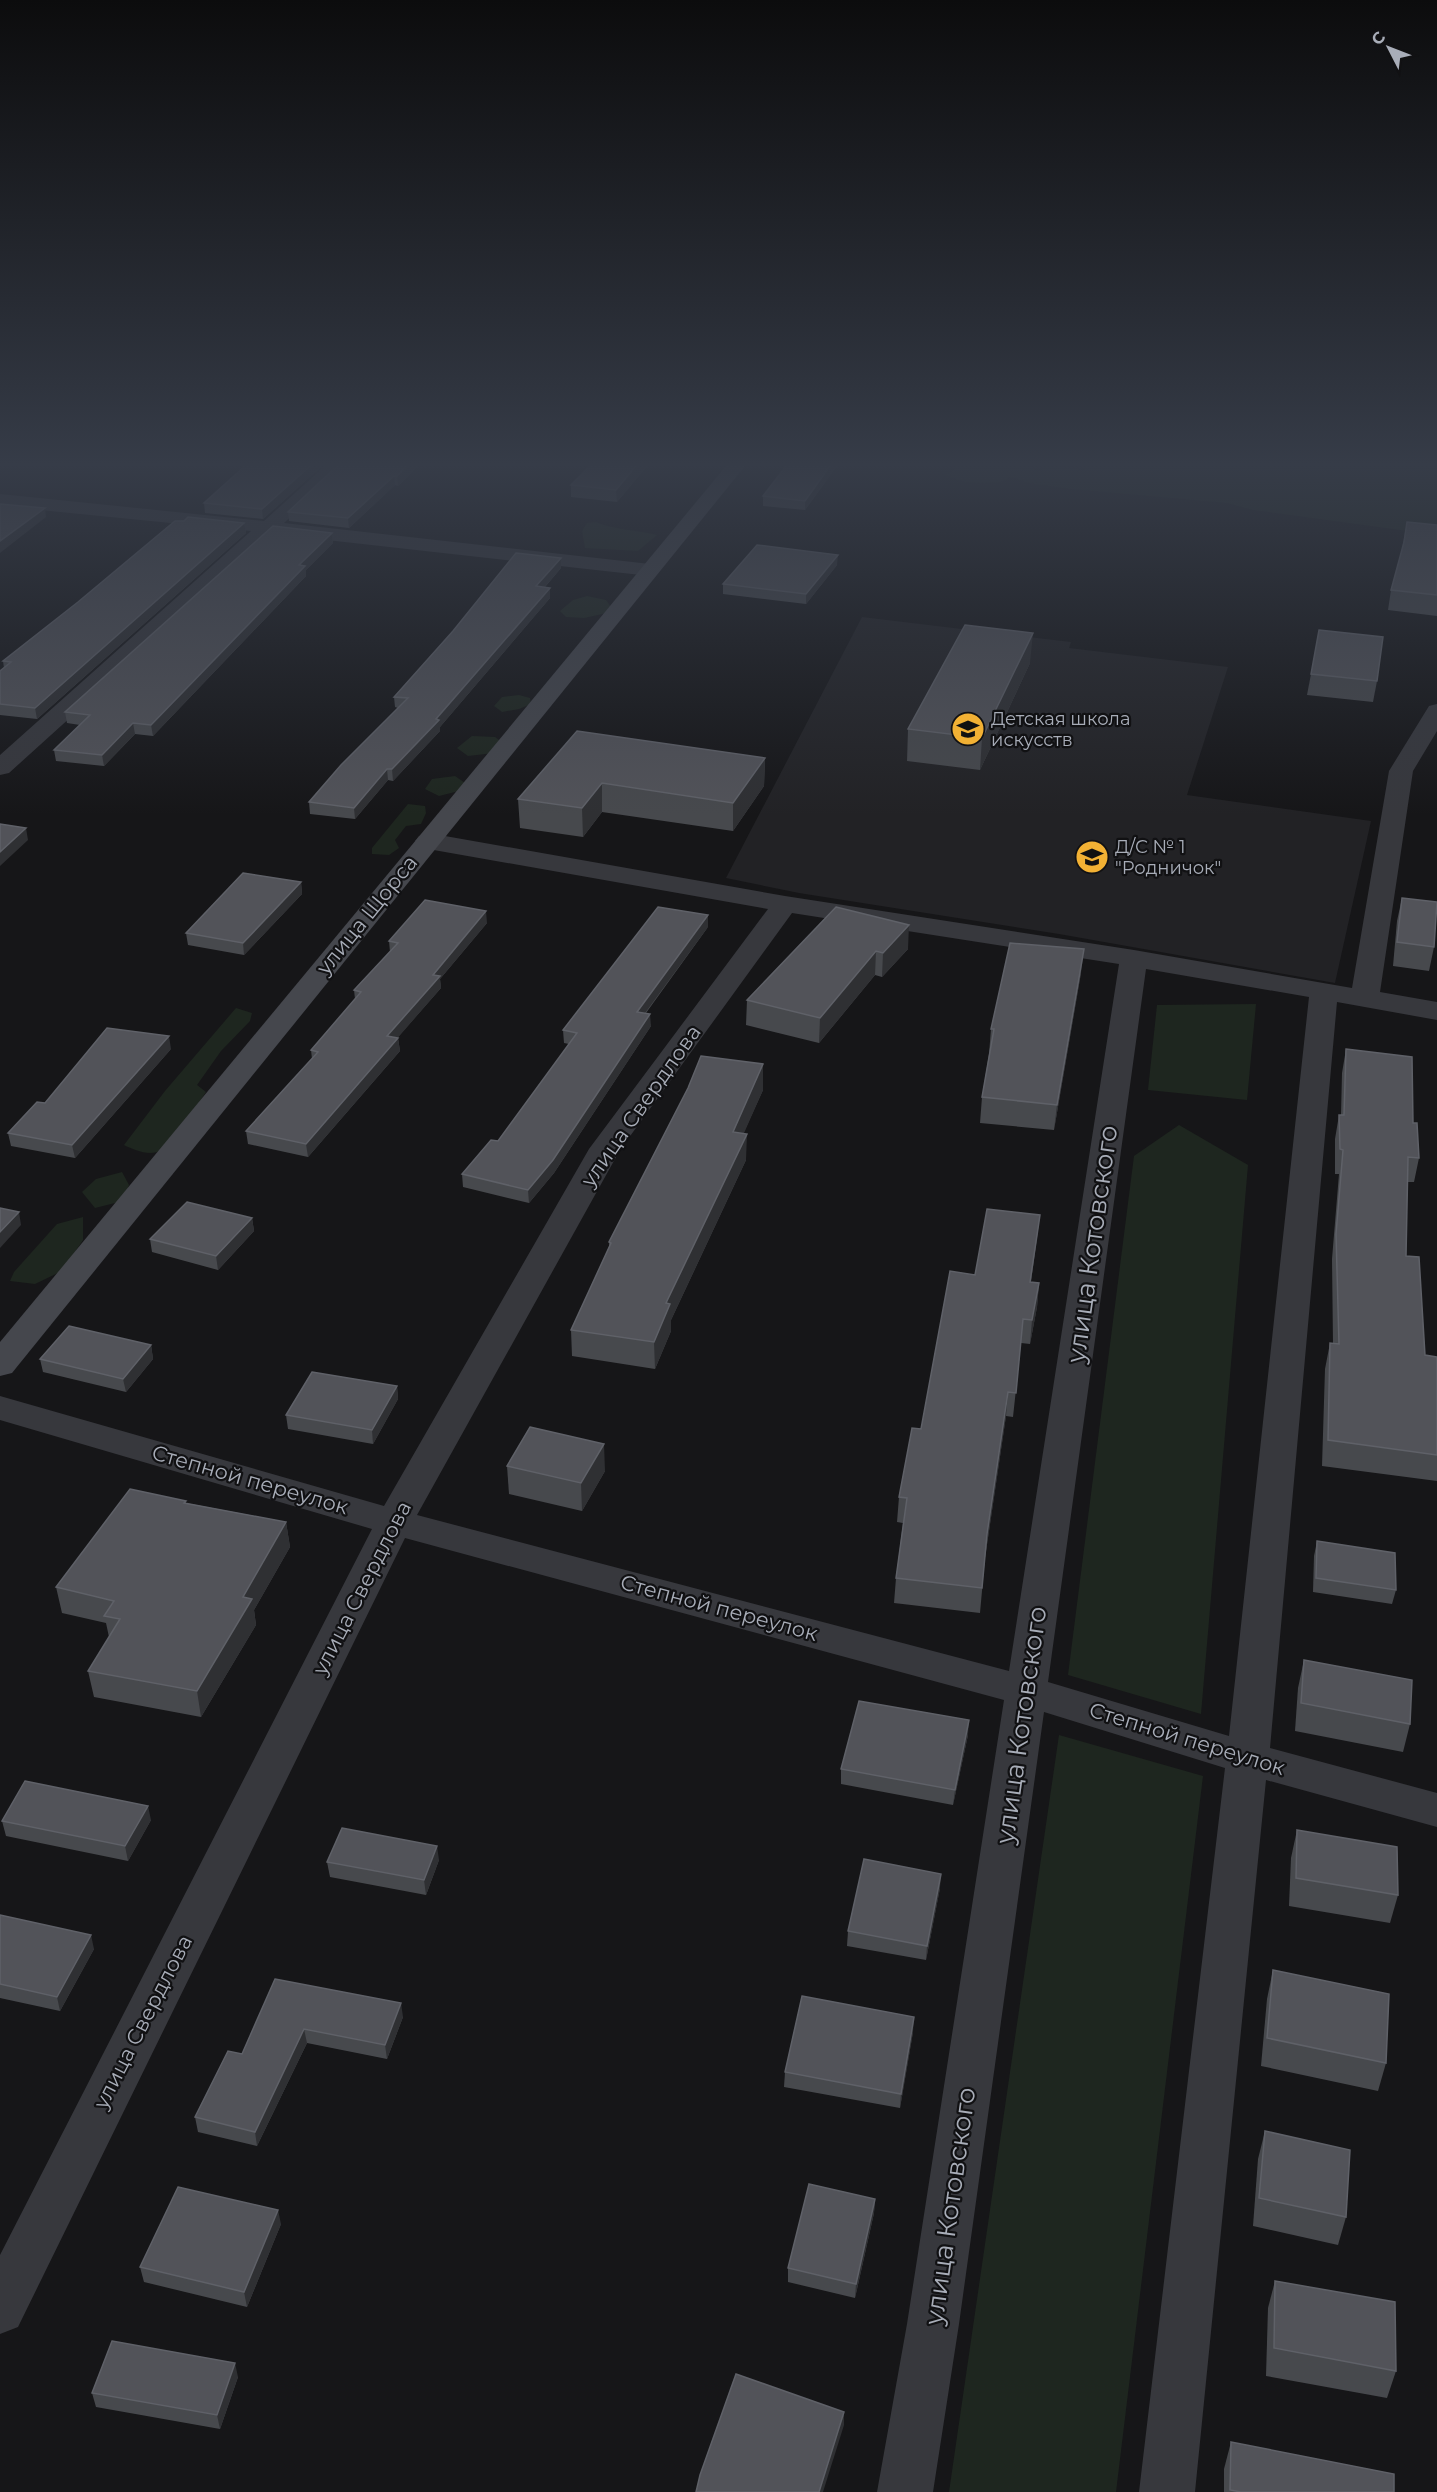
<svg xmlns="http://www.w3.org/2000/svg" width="1437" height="2492" viewBox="0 0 1437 2492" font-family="Montserrat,sans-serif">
  <rect width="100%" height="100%" fill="#161618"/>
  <path fill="#222225" d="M862 617 1071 642 1069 648 1228 667 1187 795 1371 821 1335 983 1059 934 799 893 726 878Z"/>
  <g fill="#1e261f">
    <path d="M955 466H1027L1039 471 1047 466 1085 470 1081 466H1437V535L1253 510 1227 503 1071 489 1028 483 1016 478 1009 477 1007 480C987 485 965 485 946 475L955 469Z"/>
    <path d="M596 522C615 530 637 530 657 535L638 551 585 548 582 531 587 523Z"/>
    <path d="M587 596 606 600 611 607 607 613 584 618 566 617 560 611 573 600Z"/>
    <path d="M519 695 530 698 531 704 519 709 502 712 494 706 502 697Z"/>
    <path d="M472 736 495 737 503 743 494 753 468 756 457 748Z"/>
    <path d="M455 776 465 783 459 791 439 796 425 789 432 779Z"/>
    <path d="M408 804 425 806 426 813 421 824 406 826 395 840 399 848 389 855 372 854V848Z"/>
    <path d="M1256 1004 1247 1100 1148 1090 1157 1005Z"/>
    <path d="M236 1008 252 1013 250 1021 221 1051 197 1085 206 1092C196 1106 175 1146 160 1151 148 1156 134 1150 124 1145L165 1091Z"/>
    <path d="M1179 1125 1248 1165 1201 1714 1068 1675 1134 1156Z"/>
    <path d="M122 1172 129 1185 123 1201 95 1208 82 1192 96 1179Z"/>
    <path d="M83 1217V1240L62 1271 35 1284 10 1281 14 1272 57 1224Z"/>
    <path d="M1059 1735 1203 1776 1116 2492H949Z"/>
  </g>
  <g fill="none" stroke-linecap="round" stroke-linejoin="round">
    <g fill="#37383d" fill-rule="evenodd">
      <path d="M325 466H345L284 523 650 564 657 566 660 570 657 574 650 576 273 534 9 773 0 775V755L251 531 0 506V494L264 521Z"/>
      <path d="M1437 704V731L1413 771 1380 992 1437 1002V1020L1337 1002 1270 1748 1437 1793V1827L1266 1780 1195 2492H1139L1225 1768 1044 1712 959 2324 933 2492H877L907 2324 1004 1700 405 1538 18 2327 0 2334V2255L372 1529 0 1420V1396L384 1506 589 1149 768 909 428 849 419 846 415 841 419 836 428 833 785 896 1134 950 1352 988 1389 771 1429 706ZM792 913 1119 964 1009 1671 417 1515 620 1150ZM1146 969 1309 997 1229 1736 1048 1682Z"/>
    </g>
    <path fill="#45474d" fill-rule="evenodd" d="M726 466H745L12 1373 0 1376V1342Z"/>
  </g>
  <g fill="#47494d">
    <path d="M245 466H322L263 519 205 513 204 503Z"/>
    <path d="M337 466H418L398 486 395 485 349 528 289 521 288 512Z"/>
    <path d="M590 466H647L617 502 571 497V485Z"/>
    <path d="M786 466H837L805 510 763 506V496Z"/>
    <path d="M184 521 244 523 246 533 37 719 0 715V671L4 668 3 661Z"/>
    <path d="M1407 522 1437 525V616L1388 610 1391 590 1402 549Z"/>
    <path d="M332 533 333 543 306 570V576L153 736 135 734 104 766 56 761 54 750 80 725 67 723 65 712Z"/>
    <path d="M561 558V568L545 587 550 588V598L440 727V731L393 781 388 780 355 819 310 814 309 802 398 708 395 707 394 697 453 631Z"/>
    <path d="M837 565 806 604 723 594V584Z"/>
    <path d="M1030 663 980 770 907 761 908 729Z"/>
    <path d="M1311 674 1377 681 1373 702 1307 695Z"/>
    <path d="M577 731 765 758 764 786 733 831 602 812 583 837 520 828 518 799Z"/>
    <path d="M301 882 302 894 244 955 188 945 186 933Z"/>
    <path d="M1402 898 1434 947 1429 971 1393 966 1397 921Z"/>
    <path d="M836 907 908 949 882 977 875 975 819 1043 746 1025 747 1000Z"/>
    <path d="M487 923 440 979 441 988 397 1038H398L400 1051 308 1157 248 1144 246 1131 312 1059 311 1050 355 999 354 990 390 952 389 941Z"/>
    <path d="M708 927 646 1013 651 1026 554 1173 529 1203 463 1187 462 1174 498 1141 569 1044 564 1043 563 1030Z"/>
    <path d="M1081 973 1054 1130 980 1123 982 1097 989 1054 991 1029Z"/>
    <path d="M171 1049 75 1158 11 1146 8 1133 45 1103Z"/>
    <path d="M1346 1049 1413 1123 1419 1158 1414 1182H1407L1406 1256 1425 1355 1437 1357V1481L1322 1466 1325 1369 1330 1343 1333 1344 1332 1259 1339 1174H1335V1139L1339 1115H1341L1342 1073Z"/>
    <path d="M763 1064V1090L743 1134 746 1160 671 1320V1331L655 1369 572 1356 571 1330 609 1247V1242Z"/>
    <path d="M1040 1215 1031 1282 1039 1283 1037 1307 1030 1344 1021 1343 1013 1417 1006 1416 985 1558 980 1613 894 1603 896 1578 903 1523 897 1522 899 1497 975 1275Z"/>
    <path d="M252 1218 254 1231 218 1270 152 1252 150 1239Z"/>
    <path d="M151 1345 153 1359 126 1392 43 1372 40 1359Z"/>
    <path d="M397 1386 398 1399 373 1444 288 1429 286 1415Z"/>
    <path d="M507 1466 605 1471 582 1511 509 1494Z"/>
    <path d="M186 1501V1503L286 1522 290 1547 254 1610 256 1625 201 1717 94 1697 88 1671 109 1637 106 1623 62 1613 56 1587Z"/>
    <path d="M1317 1541 1396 1590 1392 1604 1313 1592 1314 1556Z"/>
    <path d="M1304 1660 1410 1724 1403 1752 1295 1731 1298 1688Z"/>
    <path d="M968 1735 953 1805 841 1784V1769Z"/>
    <path d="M151 1820 128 1861 6 1836 2 1821Z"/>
    <path d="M1297 1830 1398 1895 1390 1923 1289 1906 1291 1858Z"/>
    <path d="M439 1860 426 1895 330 1877 327 1862Z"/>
    <path d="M940 1888 926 1960 847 1946 848 1931Z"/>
    <path d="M0 1915 94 1949 60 2011 0 1998Z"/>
    <path d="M1273 1970 1386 2063 1378 2091 1261 2066 1267 1999Z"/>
    <path d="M275 1979 403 2017 387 2059 307 2043 257 2146 198 2132 195 2117 242 2054Z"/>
    <path d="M913 2032 900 2108 784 2087 785 2072Z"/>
    <path d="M1265 2131 1346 2217 1338 2245 1253 2226 1258 2159Z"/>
    <path d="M875 2199 874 2213 855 2298 788 2282V2268Z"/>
    <path d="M281 2224 247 2307 144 2282 140 2267Z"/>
    <path d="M1275 2281 1396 2371 1387 2398 1266 2376 1268 2308Z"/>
    <path d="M238 2377 220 2429 96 2407 92 2393Z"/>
    <path d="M1231 2442 1394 2492H1224V2469Z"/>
  </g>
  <g fill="#2f3033">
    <path d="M310 466H322L263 519 262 509Z"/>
    <path d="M407 466H418L398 486 397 476Z"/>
    <path d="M636 466H647L617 502 616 490Z"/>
    <path d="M830 466H837L805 510V501Z"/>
    <path d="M394 476 395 485 349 528 348 518Z"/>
    <path d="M45 508 46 517 0 553V541Z"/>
    <path d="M244 523 246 533 37 719 35 708Z"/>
    <path d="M332 533 333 543 306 570V576L153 736 151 725 299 565Z"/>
    <path d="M838 555 837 565 806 604V594Z"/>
    <path d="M561 558V568L536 597V586Z"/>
    <path d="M550 588V598L440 727V731L393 781 392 769Z"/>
    <path d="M1033 633 1030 663 980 770 982 738Z"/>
    <path d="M133 723 135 734 104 766 102 755Z"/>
    <path d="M765 758 764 786 733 831V803Z"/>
    <path d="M387 769 388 780 355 819 354 808Z"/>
    <path d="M602 783V812L583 837 582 808Z"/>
    <path d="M26 828 28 840 0 866V852Z"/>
    <path d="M301 882 302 894 244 955 243 943Z"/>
    <path d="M486 911 487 923 440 979 441 988 388 1049 387 1036 433 975Z"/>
    <path d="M708 915V927L637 1024V1012Z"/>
    <path d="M909 925 908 949 882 977 883 953Z"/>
    <path d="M1084 949 1081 973 1054 1130 1057 1105Z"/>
    <path d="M876 951 875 975 819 1043 820 1018Z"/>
    <path d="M650 1014 651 1026 554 1173 529 1203 528 1190Z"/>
    <path d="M169 1036 171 1049 75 1158 72 1145Z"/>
    <path d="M398 1038 400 1051 308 1157 306 1144Z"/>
    <path d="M763 1064V1090L733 1158V1132Z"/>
    <path d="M747 1134 746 1160 671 1320V1331L655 1369 654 1342 666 1303Z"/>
    <path d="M19 1212 21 1225 0 1248V1232Z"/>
    <path d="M1040 1215 1037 1238 1027 1305 1030 1282Z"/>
    <path d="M252 1218 254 1231 218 1270 216 1256Z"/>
    <path d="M1039 1283 1037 1307 1030 1344 1032 1320Z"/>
    <path d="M151 1345 153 1359 126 1392 123 1379Z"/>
    <path d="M397 1386 398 1399 373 1444 372 1430Z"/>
    <path d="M1008 1392 1006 1416 985 1558 980 1613 987 1534Z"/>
    <path d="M604 1444 605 1471 582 1511 581 1483Z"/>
    <path d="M286 1522 290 1547 254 1610 256 1625 201 1717 197 1691 243 1597Z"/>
    <path d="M969 1720 968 1735 953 1805 955 1790Z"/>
    <path d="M148 1806 151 1820 128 1861 125 1846Z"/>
    <path d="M437 1846 439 1860 426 1895 424 1880Z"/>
    <path d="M941 1874 940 1888 926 1960 927 1946Z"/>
    <path d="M91 1935 94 1949 60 2011 57 1997Z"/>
    <path d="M401 2003 403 2017 387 2059 385 2045Z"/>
    <path d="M914 2017 913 2032 900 2108 901 2094Z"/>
    <path d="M304 2029 307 2043 257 2146 255 2132Z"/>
    <path d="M875 2199 874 2213 855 2298 856 2284Z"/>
    <path d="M278 2210 281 2224 247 2307 244 2292Z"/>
    <path d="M235 2363 238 2377 220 2429 217 2415Z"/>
    <path d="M844 2412V2425L823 2492H819Z"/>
  </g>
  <g fill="#525359" stroke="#5f6168" stroke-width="1.5">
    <path d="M245 466H310L262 509 204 503Z"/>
    <path d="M337 466H407L397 476H394L348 518 288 512Z"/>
    <path d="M590 466H636L616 490 571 485Z"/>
    <path d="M786 466H830L805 501 763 496Z"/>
    <path d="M0 504 45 508 0 541Z"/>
    <path d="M188 517 244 523 35 708 0 704V671L11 662 3 661 78 602 175 521H184Z"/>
    <path d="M1407 522 1437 525V595L1391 590 1404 542Z"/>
    <path d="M273 526 332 533 299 565 305 566 151 725 133 723 102 755 54 750 90 715 65 712Z"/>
    <path d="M757 545 838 555 806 594 723 584Z"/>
    <path d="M516 553 561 558 536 586 550 588 436 719 439 720 392 769H387L354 808 309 802 341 765 408 698 394 697 453 631Z"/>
    <path d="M965 625 1033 633 982 738 908 729Z"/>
    <path d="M1319 630 1383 637 1377 681 1311 674Z"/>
    <path d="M577 731 765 758 733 803 602 783 582 808 518 799Z"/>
    <path d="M0 824 26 828 0 852Z"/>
    <path d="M243 873 301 882 243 943 186 933Z"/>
    <path d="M1402 898 1437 902 1434 947 1397 942Z"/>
    <path d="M425 900 486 911 433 975 440 976 387 1036 398 1038 306 1144 246 1131 318 1052 311 1050 361 992 354 990 398 943 389 941Z"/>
    <path d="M658 907 708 915 637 1012 650 1014 553 1160 528 1190 462 1174 491 1140 498 1141 577 1033 563 1030Z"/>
    <path d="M836 907 909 925 883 953 876 951 820 1018 747 1000Z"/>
    <path d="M1010 943 1084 949 1057 1105 982 1097 994 1029H991Z"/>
    <path d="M107 1028 169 1036 72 1145 8 1133 37 1102 45 1103Z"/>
    <path d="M1346 1049 1412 1057 1413 1123H1417L1419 1158 1408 1157 1406 1256 1419 1257 1425 1355 1437 1357V1455L1328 1440 1330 1343 1339 1344 1336 1234 1343 1150 1340 1149 1339 1115H1344Z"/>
    <path d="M701 1056 763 1064 733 1132 747 1134 666 1303 670 1304 654 1342 571 1330 611 1243 609 1242 688 1088Z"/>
    <path d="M187 1202 252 1218 216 1256 150 1239Z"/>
    <path d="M0 1208 19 1212 0 1232Z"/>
    <path d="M987 1209 1040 1215 1030 1282 1039 1283 1032 1320 1023 1319 1016 1393 1008 1392 987 1534 982 1588 896 1578 907 1498 899 1497 912 1428 921 1429 950 1271 975 1275Z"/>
    <path d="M69 1326 151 1345 123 1379 40 1359Z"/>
    <path d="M312 1372 397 1386 372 1430 286 1415Z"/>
    <path d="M530 1427 604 1444 581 1483 507 1466Z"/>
    <path d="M130 1489 186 1501 184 1503 286 1522 243 1597 252 1599 197 1691 88 1671 120 1619 104 1616 114 1601 56 1587Z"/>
    <path d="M1317 1541 1395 1553 1396 1590 1316 1578Z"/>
    <path d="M1304 1660 1412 1680 1410 1724 1301 1703Z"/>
    <path d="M859 1701 969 1720 955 1790 841 1769Z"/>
    <path d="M25 1781 148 1806 125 1846 2 1821Z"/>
    <path d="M342 1828 437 1846 424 1880 327 1862Z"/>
    <path d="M1297 1830 1397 1847 1398 1895 1296 1878Z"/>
    <path d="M864 1859 941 1874 927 1946 848 1931Z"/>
    <path d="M0 1915 91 1935 57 1997 0 1984Z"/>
    <path d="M1273 1970 1389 1994 1386 2063 1267 2038Z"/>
    <path d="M275 1979 401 2003 385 2045 304 2029 255 2132 195 2117 228 2051 242 2054Z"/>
    <path d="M802 1996 914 2017 901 2094 785 2072Z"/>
    <path d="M1265 2131 1350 2150 1346 2217 1259 2198Z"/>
    <path d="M809 2184 875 2199 856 2284 788 2268Z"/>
    <path d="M178 2187 278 2210 244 2292 140 2267Z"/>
    <path d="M1275 2281 1395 2302 1396 2371 1274 2348Z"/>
    <path d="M112 2341 235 2363 217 2415 92 2393Z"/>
    <path d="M736 2374 844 2412 819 2492H696L700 2475Z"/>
    <path d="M1231 2442 1394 2474V2492H1241L1230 2490Z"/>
  </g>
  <linearGradient id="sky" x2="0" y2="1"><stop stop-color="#0c0c0d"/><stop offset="0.57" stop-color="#363c48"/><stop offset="1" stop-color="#363c48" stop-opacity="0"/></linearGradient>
  <rect width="1437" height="815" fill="url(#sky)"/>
  <defs>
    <g id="school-disc" transform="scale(1.725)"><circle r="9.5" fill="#f2b134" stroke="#111113"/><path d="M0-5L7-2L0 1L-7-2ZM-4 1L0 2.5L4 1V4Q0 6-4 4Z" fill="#111"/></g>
  </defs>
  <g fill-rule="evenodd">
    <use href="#school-disc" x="968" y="729"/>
    <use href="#school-disc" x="1092" y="857"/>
  </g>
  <g text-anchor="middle" stroke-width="4.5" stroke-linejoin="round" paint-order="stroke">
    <g font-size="18" fill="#a8adb8" stroke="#111113" text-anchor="start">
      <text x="991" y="725">Детская школа<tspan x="991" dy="21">искусств</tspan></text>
      <text x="1115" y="853">Д/С № 1<tspan x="1115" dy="21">"Родничок"</tspan></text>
    </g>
    <g font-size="21" fill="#a8adb8" stroke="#111113">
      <text transform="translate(367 915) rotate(-51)" y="7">улица Щорса</text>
      <text transform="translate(641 1106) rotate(-55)" y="7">улица Свердлова</text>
      <text transform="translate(250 1480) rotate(16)" y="7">Степной переулок</text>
      <text transform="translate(362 1588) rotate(-63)" y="7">улица Свердлова</text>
      <text transform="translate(719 1608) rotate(15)" y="7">Степной переулок</text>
      <text transform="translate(1187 1739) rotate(17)" y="7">Степной переулок</text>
      <text transform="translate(143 2022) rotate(-63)" y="7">улица Свердлова</text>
    </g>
    <g font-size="26" fill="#a8adb8" stroke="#111113">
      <text transform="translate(1092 1244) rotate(-82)" y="9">улица Котовского</text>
      <text transform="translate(1021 1725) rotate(-82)" y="9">улица Котовского</text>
      <text transform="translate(950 2206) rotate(-82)" y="9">улица Котовского</text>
    </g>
  </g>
  <g transform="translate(1389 48) rotate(312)" stroke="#111113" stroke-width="4.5" paint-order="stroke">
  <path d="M0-4.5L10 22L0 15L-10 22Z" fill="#a8adb8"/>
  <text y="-9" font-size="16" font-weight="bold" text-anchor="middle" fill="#a8adb8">С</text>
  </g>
</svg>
